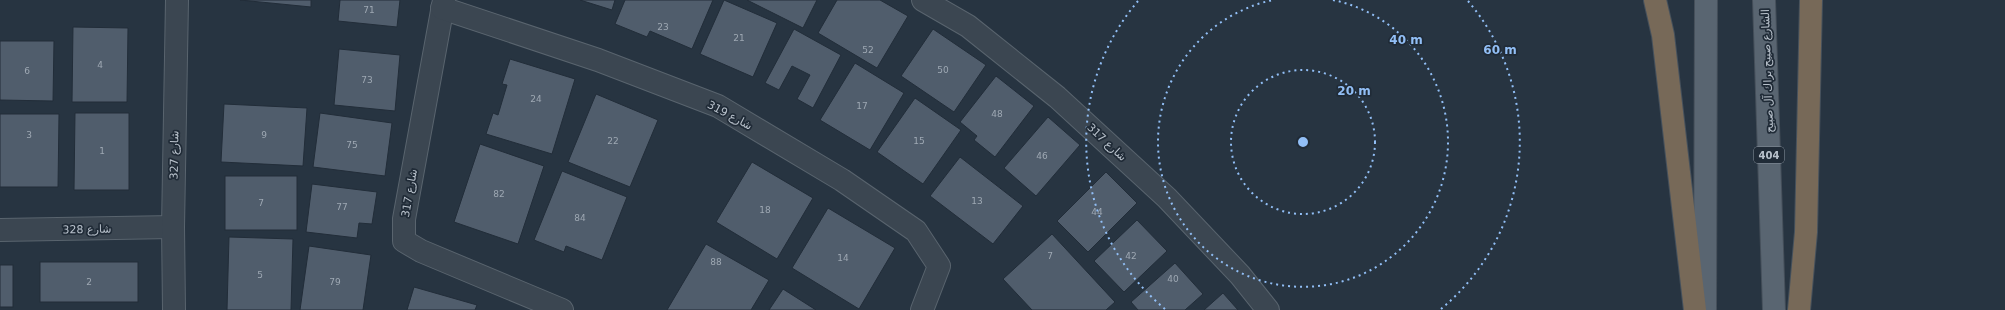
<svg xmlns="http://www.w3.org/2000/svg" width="2005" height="310" viewBox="0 0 2005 310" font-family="'DejaVu Sans',Vazirmatn,sans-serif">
  <rect width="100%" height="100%" fill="#273441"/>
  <g fill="#505d6c" stroke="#222d39">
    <path d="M240 0H311V7Z"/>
    <path d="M340 0H400L397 27 338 21Z"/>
    <path d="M580 0H615L612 10Z"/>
    <path d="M625 0H713L692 49 650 31 647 37 615 24Z"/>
    <path d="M724 0 777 23 753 77 700 54Z"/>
    <path d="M747 0H817L803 28Z"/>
    <path d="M837 0H880L908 16 877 68 818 33Z"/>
    <path d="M73 27 128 28 127 102H72Z"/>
    <path d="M794 29 841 55 813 108 797 99 810 75 792 66 779 90 765 83Z"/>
    <path d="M933 29 986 65 954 112 901 76Z"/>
    <path d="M0 41H54L53 101 0 100Z"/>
    <path d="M339 49 400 55 395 111 334 105Z"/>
    <path d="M510 59 575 79 552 154 486 134 493 113 498 115 507 85 502 84Z"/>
    <path d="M855 63 904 93 870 150 820 120Z"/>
    <path d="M996 76 1034 106 995 157 974 140 977 136 960 122Z"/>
    <path d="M596 94 658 120 630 187 568 162Z"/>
    <path d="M915 98 961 130 923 184 877 152Z"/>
    <path d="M224 104 307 108 303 166 221 162Z"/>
    <path d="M75 113H129V190H74Z"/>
    <path d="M320 113 392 123 385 176 313 167Z"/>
    <path d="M0 114H59L58 187H0Z"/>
    <path d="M1048 117 1080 145 1036 196 1004 168Z"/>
    <path d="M480 144 544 166 518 244 454 222Z"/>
    <path d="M960 157 1023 206 993 244 930 196Z"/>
    <path d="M752 162 813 198 777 259 716 222Z"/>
    <path d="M562 171 627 197 602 260 566 246 564 252 534 240Z"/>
    <path d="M1106 172 1137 203 1088 252 1057 221Z"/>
    <rect x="225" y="176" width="72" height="54"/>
    <path d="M312 184 377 192 372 224 359 223 357 238 306 232Z"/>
    <path d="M828 208 895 248 859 309 792 268Z"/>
    <path d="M1137 220 1167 251 1124 292 1094 261Z"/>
    <path d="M1052 234 1115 302 1106 310H1032L1003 279Z"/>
    <path d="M229 237 293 239 291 310H227Z"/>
    <path d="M706 244 769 280 751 310H667Z"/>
    <path d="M309 246 371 255 363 310H300Z"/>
    <rect x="40" y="262" width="98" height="40"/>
    <path d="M1175 263 1203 294 1185 310H1138L1131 302Z"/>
    <rect x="0" y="265" width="13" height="42"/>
    <path d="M414 287 477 305 475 310H407Z"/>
    <path d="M783 289 816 310H769Z"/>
    <path d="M1223 293 1238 310H1204Z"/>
  </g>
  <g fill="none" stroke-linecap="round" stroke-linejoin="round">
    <g stroke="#59646e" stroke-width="24">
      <g id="minor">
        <path d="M444 0 404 219V241L421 251 562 310"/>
        <path d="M923 0 968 26 1057 97 1167 198 1240 275 1268 310"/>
        <path d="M442 8 598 60 718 106 842 180 916 231 939 266 922 310"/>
        <path d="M0 230 173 227"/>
        <path d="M174 310 173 227 177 0"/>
      </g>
    </g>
    <g stroke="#454f5a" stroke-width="24">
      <g id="major">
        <path d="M1764 0 1774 310"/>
        <path d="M1705 310 1706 0"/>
      </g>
    </g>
    <g stroke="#46515c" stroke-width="24">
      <g id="highway">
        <path d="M1655 0 1663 35 1695 310"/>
        <path d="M1799 310 1806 232 1811 0"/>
      </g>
    </g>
    <use href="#minor" stroke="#3b4651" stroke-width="22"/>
    <use href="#major" stroke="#596571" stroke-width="22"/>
    <use href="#highway" stroke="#776958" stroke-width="22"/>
  </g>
  <g fill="none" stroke="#92bff6" stroke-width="2" stroke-dasharray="2 4">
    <circle cx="1303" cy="142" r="72"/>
    <path d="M1333 0A145 145 0 1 1 1273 0"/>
    <path d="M1165 309A217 217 0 0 1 1138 1M1468 1A217 217 0 0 1 1441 309"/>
  </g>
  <g text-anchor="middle" stroke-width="3.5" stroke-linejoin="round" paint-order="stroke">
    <g font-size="9" fill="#9ea8b3">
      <text x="369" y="13">71</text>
      <text x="663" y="30">23</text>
      <text x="739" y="41">21</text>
      <text x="868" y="53">52</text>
      <text x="100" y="68">4</text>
      <text x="943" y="73">50</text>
      <text x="27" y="74">6</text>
      <text x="367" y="83">73</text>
      <text x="536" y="102">24</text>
      <text x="862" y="109">17</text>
      <text x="997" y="117">48</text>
      <text x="29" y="138">3</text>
      <text x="264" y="138">9</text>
      <text x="613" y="144">22</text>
      <text x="919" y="144">15</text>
      <text x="352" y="148">75</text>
      <text x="102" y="154">1</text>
      <text x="1042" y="159">46</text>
      <text x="499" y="197">82</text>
      <text x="977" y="204">13</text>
      <text x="261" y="206">7</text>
      <text x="342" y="210">77</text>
      <text x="765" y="213">18</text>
      <text x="1097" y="215">44</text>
      <text x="580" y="221">84</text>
      <text x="1050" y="259">7</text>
      <text x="1131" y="259">42</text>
      <text x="843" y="261">14</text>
      <text x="716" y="265">88</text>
      <text x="260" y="278">5</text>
      <text x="1173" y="282">40</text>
      <text x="89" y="285">2</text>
      <text x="335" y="285">79</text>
    </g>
    <rect fill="#202b37" stroke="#8a949f" stroke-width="1" x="1754" y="147" width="30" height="16" rx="3"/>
    <g font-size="10" font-weight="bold" fill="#b8c1cb">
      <text x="1769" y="159">404</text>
    </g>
    <g font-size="11" fill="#b8c1cb" stroke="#202b37">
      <text transform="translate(1767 71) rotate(-92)" y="4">الشارع صبيح براك آل صبيح</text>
      <text transform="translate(730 115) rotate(28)" y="4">شارع 319</text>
      <text transform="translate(1107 142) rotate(43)" y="4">شارع 317</text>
      <text transform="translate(174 155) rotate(-89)" y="4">شارع 327</text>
      <text transform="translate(409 193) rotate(-80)" y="4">شارع 317</text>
      <text transform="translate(87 229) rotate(-1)" y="4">شارع 328</text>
    </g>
  </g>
  <circle cx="1303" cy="142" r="6" fill="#92bff6" stroke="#202b37" stroke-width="2"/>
  <g font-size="12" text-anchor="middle" font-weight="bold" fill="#92bff6" stroke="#202b37" stroke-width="3.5" stroke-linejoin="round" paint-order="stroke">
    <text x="1406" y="44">40 m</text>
    <text x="1500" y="54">60 m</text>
    <text x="1354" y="95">20 m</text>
  </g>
</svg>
